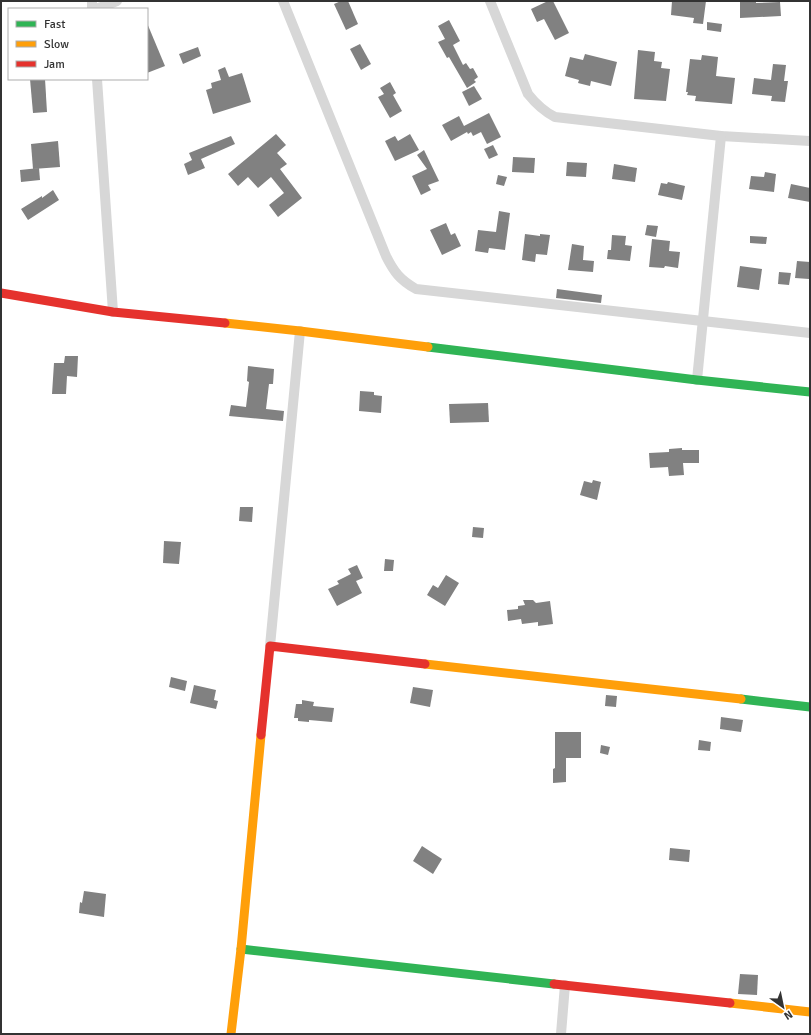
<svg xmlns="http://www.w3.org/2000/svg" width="811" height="1035" viewBox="0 0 811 1035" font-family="Signika,sans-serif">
  <rect width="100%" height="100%" fill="#fff"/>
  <g fill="#818181">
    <path d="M341 1H348L358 24 346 30 334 4Z"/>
    <path d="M548 1H553L569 33 555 40 544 19 537 22 531 9Z"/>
    <path d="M672 1H706L703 24 693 23 694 18 671 15Z"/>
    <path d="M740 1H756V3L780 2 781 16 740 18Z"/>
    <path d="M449 20 460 41 453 45 463 65 466 63 470 69 473 68 478 77 474 80 476 82 467 88 449 57 447 58 438 42 445 39 438 26Z"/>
    <path d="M707 22 722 24 721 32 707 30Z"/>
    <path d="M147 23 165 66 147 73Z"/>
    <path d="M360 44 371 64 361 70 350 49Z"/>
    <path d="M198 47 201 56 183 64 179 54Z"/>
    <path d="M638 50 655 52 654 61 662 62 661 68 670 69 666 101 634 99Z"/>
    <path d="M585 54 617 62 611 86 591 81 590 86 578 83 579 80 565 76 570 57 583 60Z"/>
    <path d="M702 55 718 57 716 76 735 78 732 104 695 101 696 96 687 95 688 92H686L690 59 701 60Z"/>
    <path d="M773 64 786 65 784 81H788L785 102 771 101 772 96 752 94 754 78 771 80Z"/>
    <path d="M225 67 229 77 242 73 251 102 213 114 206 90 212 88 211 83 221 80 218 70Z"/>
    <path d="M30 79H45L47 112 33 113Z"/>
    <path d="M390 82 396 93 393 95 402 111 390 118 378 97 384 94 380 88Z"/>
    <path d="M474 86 482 99 469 106 462 92Z"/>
    <path d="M489 113 501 137 487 144 481 132 473 136 471 132 468 134 467 132 451 141 442 125 459 116 464 126Z"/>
    <path d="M276 134 286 145 277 153 287 164 280 169 302 198 278 217 269 205 284 193 271 177 258 188 248 177 238 186 228 174Z"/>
    <path d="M410 134 419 150 395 161 385 141 395 136 398 141Z"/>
    <path d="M231 136 235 144 201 159 205 168 188 175 184 164 192 160 189 153Z"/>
    <path d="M58 141 60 167 33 169 31 144Z"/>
    <path d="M493 145 498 155 489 159 484 149Z"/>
    <path d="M424 150 439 181 428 185 431 190 421 195 412 176 427 169 417 155Z"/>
    <path d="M513 157 535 158 534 173 512 172Z"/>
    <path d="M567 162 587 163 586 177 566 176Z"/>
    <path d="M614 164 637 168 635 182 612 179Z"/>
    <path d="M39 168 40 180 21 182 20 170Z"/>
    <path d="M765 172 776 174 774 192 749 189 751 176 764 177Z"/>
    <path d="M498 175 507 177 504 186 496 184Z"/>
    <path d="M668 182 685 186 682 200 658 195 661 183 667 184Z"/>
    <path d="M791 184 810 188V202L788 198Z"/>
    <path d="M53 190 59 200 28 220 21 209 42 196V198Z"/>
    <path d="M499 211 510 213 505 250 489 248 488 253 475 251 478 230 496 232Z"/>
    <path d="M446 223 451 235 455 233 461 246 442 255 430 230Z"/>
    <path d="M647 225 658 226 656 237 645 235Z"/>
    <path d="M525 234 540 236V234L550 235 547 255 536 254 535 262 522 260Z"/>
    <path d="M612 235 626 236 625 245 632 246 630 261 607 259 608 250H611Z"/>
    <path d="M750 236 767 237 766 244 750 243Z"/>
    <path d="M652 239 670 241 669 251 680 252 678 268 665 266 664 268 649 267Z"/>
    <path d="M572 244 584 246 583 260 594 261 593 272 568 270Z"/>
    <path d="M797 261 810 262 809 279 795 278Z"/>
    <path d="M740 266 762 269 759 290 737 287Z"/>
    <path d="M779 272 791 273 789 285 778 284Z"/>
    <path d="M557 289 602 295 601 303 556 298Z"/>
    <path d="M65 356H78L77 377 67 376 66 394H52L54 363H64Z"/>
    <path d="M248 366 274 369 273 384H269L266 409 284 411 283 421 229 416 231 405 246 407 249 382 247 381Z"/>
    <path d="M360 391 374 392V395L382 396 381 413 359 411Z"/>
    <path d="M488 403 489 422 450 423 449 404Z"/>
    <path d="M682 448V450H699V463H683L684 475 669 476 668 467 650 468 649 453 669 452V449Z"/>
    <path d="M593 480 601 482 597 500 580 495 584 481 592 483Z"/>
    <path d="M240 507H253L252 522 239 521Z"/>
    <path d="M473 527 484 528 483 538 472 537Z"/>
    <path d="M164 541 181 542 179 564 163 563Z"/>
    <path d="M385 559 394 560 393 571H384Z"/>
    <path d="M357 565 363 578 356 581 362 593 337 606 328 589 339 584 337 581 351 574 348 569Z"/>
    <path d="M446 575 459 583 445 606 427 595 433 585 438 588Z"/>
    <path d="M523 600H533L536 603 550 601 553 624 538 626V622L522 624 521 619 508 621 507 610 518 609V606L525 605Z"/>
    <path d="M171 677 187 681 185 691 169 687Z"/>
    <path d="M194 685 216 690 214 700 218 701 216 709 190 703Z"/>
    <path d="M413 687 433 690 430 707 410 703Z"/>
    <path d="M606 695 617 696 616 707 605 706Z"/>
    <path d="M302 700 314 702 313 706 334 708 332 722 309 720V722L298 721V718H294L296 704H302Z"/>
    <path d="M721 717 743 720 741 732 720 729Z"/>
    <path d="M555 732H581V758H566V782L553 783V769L555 768Z"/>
    <path d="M699 740 711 742 710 751 698 750Z"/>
    <path d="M601 745 610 747 608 755 600 753Z"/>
    <path d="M422 846 442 859 433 874 413 861Z"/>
    <path d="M670 848 690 850 689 862 669 860Z"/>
    <path d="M84 891 106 894 104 917 79 913 80 902 82 903Z"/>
    <path d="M740 974 758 975 757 995 738 994Z"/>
  </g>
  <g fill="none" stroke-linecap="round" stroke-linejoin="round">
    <g stroke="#d7d7d7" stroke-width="10">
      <path d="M92 1V9"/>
      <path d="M283 1 386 256C394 272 400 280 416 289L810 333"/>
      <path d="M490 1 528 94C536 104 543 111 555 117L721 136 810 141"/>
      <path d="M96 9 117 1"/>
      <path d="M97 79 113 312"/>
      <path d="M697 380 721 136"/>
      <path d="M270 646 300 331"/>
      <path d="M561 1034 565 985"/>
    </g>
    <g stroke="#30b455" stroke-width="9">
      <path d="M428 347 697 380 810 392"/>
      <path d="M741 699 810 707"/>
      <path d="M241 949 554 984"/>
    </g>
    <g stroke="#ff9f0a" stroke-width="9">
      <path d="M225 323 300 331 428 347"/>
      <path d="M425 664 741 699"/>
      <path d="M730 1003 810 1012"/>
      <path d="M231 1034 241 949 261 735"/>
    </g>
    <g stroke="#e5322d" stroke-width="9">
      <path d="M1 293 113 312 225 323"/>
      <path d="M261 735 270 646 425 664"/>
      <path d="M554 984 730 1003"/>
    </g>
  </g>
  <rect width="811" height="1035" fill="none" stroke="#333333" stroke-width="4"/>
  <rect x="8" y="8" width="140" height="72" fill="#ffffff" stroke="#adadad"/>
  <rect x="16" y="21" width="20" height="6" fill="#30b455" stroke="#adadad"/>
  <text x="44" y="28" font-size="12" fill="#333333">Fast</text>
  <rect x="16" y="41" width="20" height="6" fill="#ff9f0a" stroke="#adadad"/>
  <text x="44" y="48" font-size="12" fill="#333333">Slow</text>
  <rect x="16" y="61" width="20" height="6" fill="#e5322d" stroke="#adadad"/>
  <text x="44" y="68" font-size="12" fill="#333333">Jam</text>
  <g transform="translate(783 1007) rotate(147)" stroke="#ffffff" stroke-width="3" paint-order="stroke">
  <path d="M0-3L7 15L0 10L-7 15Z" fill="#333333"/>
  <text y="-6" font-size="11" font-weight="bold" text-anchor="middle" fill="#333333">N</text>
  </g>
</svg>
